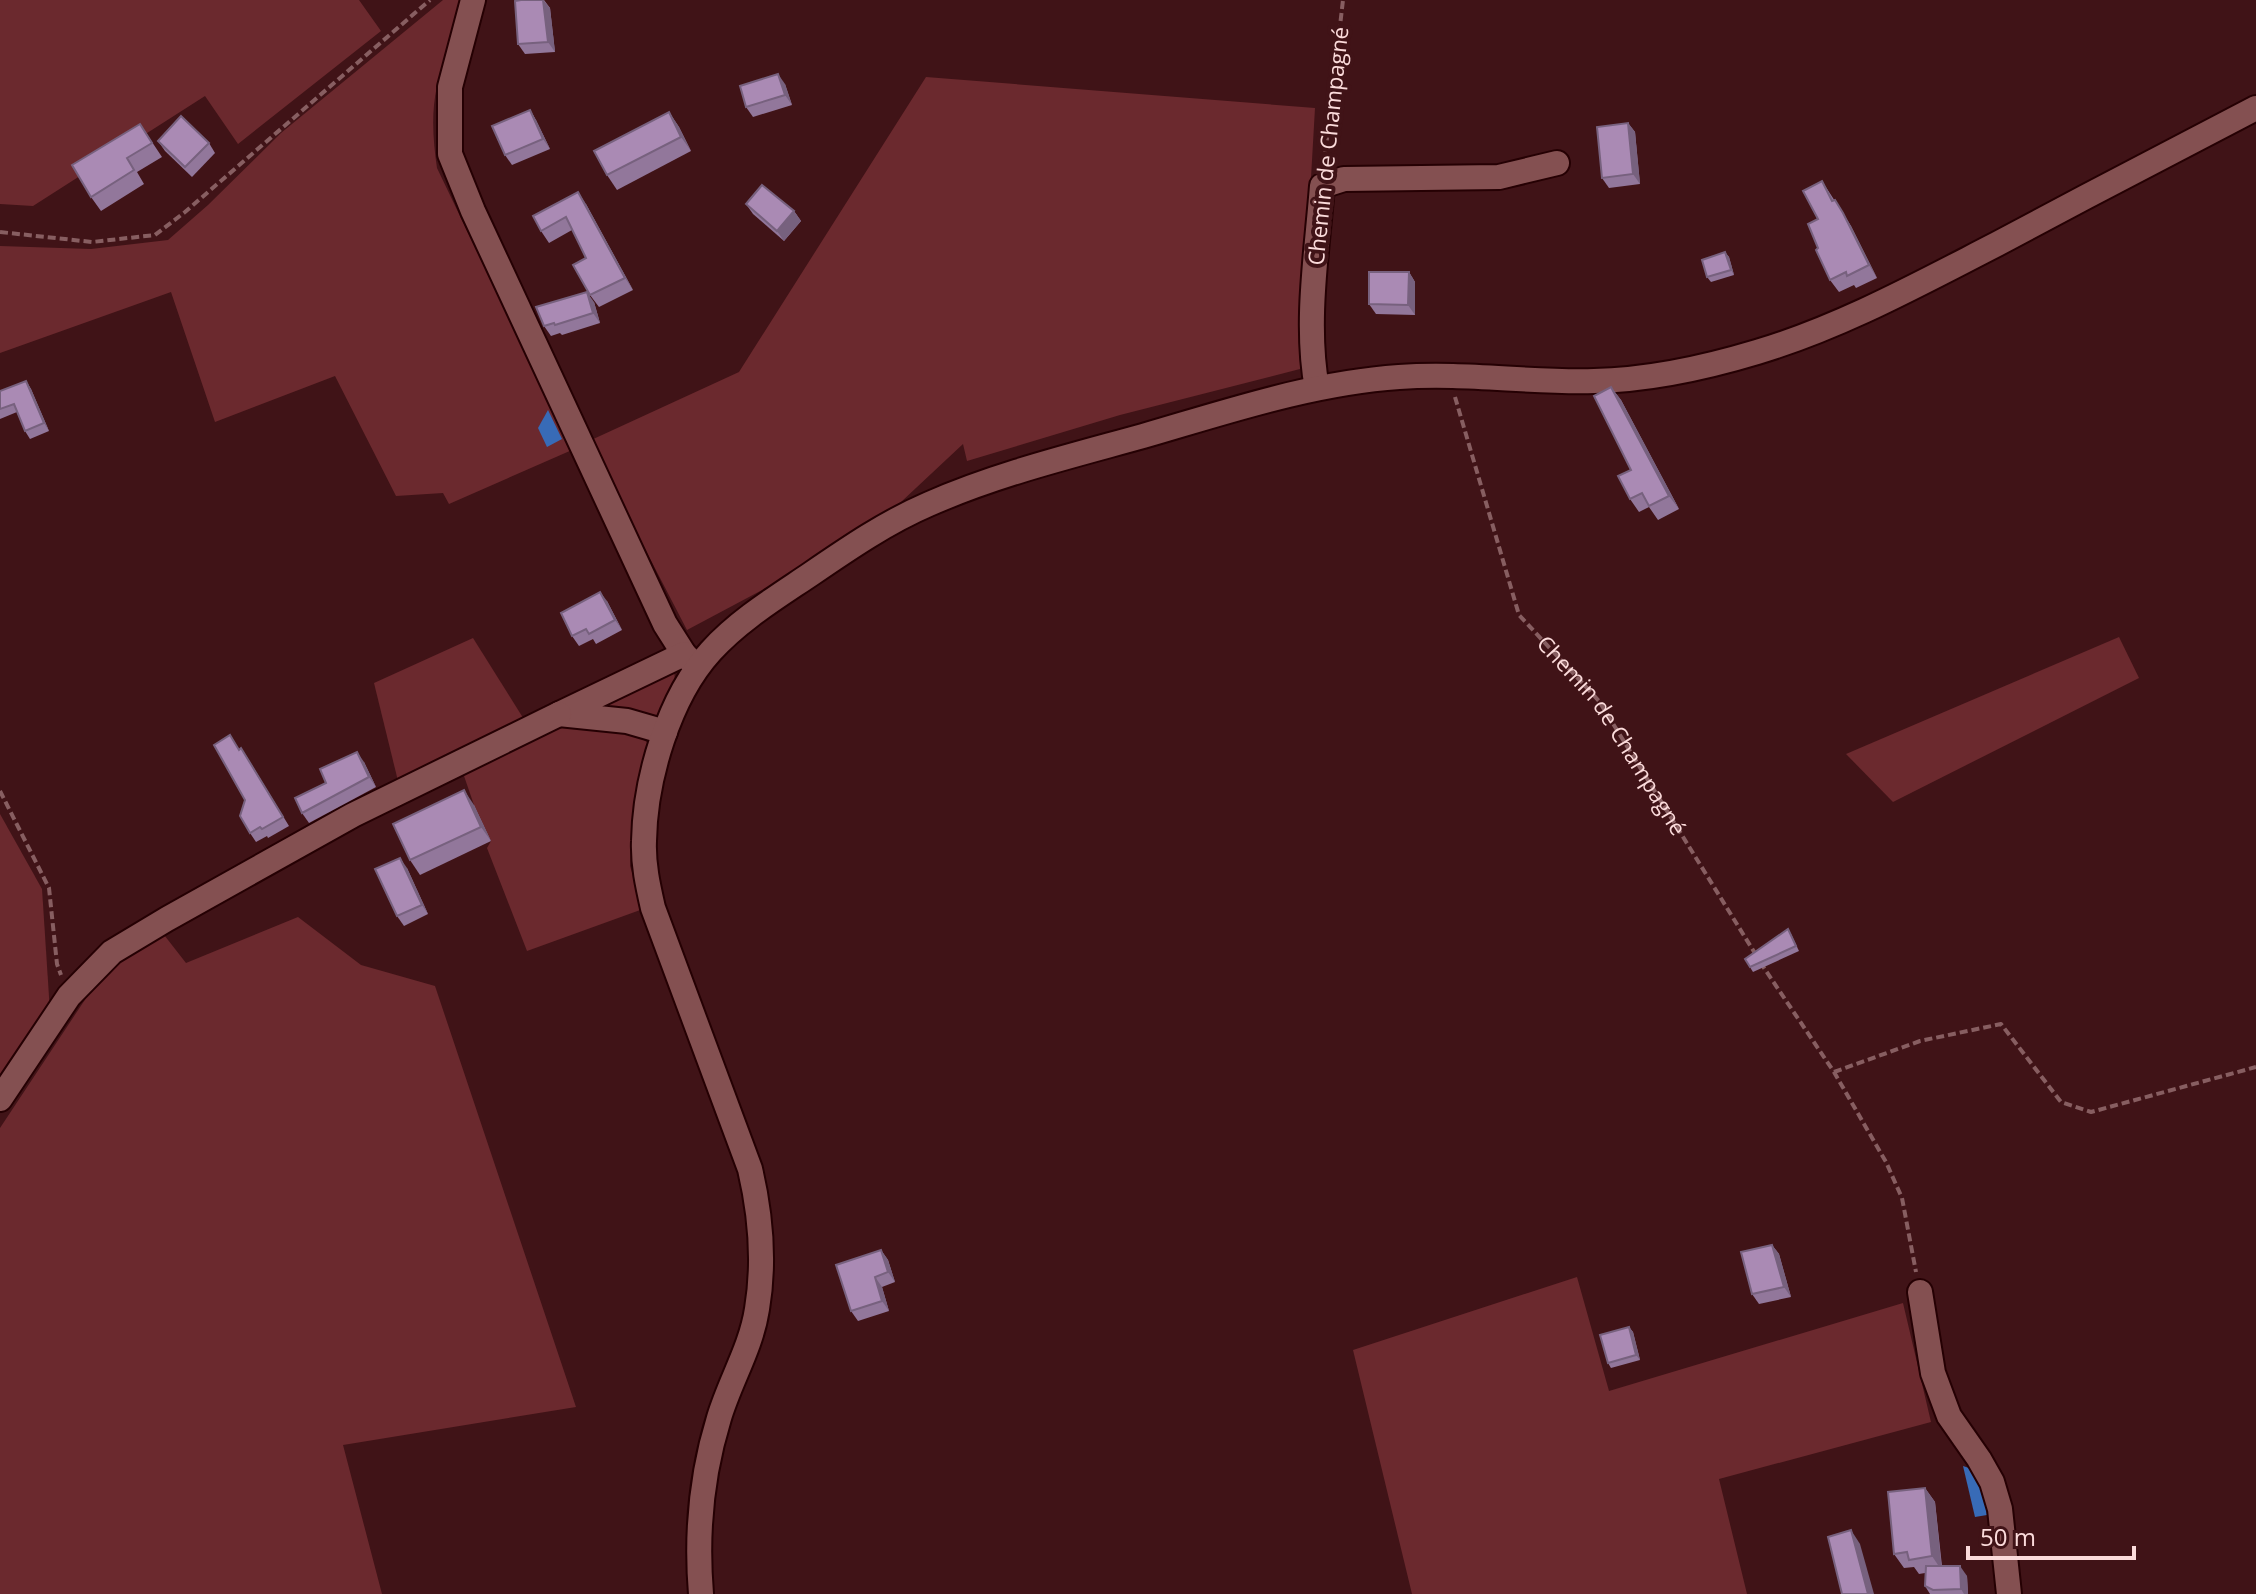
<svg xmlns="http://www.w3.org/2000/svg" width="2256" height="1594" viewBox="0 0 2256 1594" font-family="'Open Sans',sans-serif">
  <rect width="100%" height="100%" fill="#401317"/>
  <g fill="#6b292e">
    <path d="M0 0H359L381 31 238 144 205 96 33 206 0 204Z"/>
    <path d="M443 0H460C462 30 444 56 437 86 431 113 433 141 437 168L572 450 449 504 443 493 396 496 335 376 215 422 171 292 0 353V246L91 249 168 240 208 205 281 133Z"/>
    <path d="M926 77 1315 108 1300 369 1120 415 967 461 963 444 901 502 777 582 687 630 589 441 739 372Z"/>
    <path d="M2119 637 2139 678 1893 802 1846 754Z"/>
    <path d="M473 638 525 721 398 781 374 683Z"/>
    <path d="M673 667C679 688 668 704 658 722L580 709Z"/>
    <path d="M557 726 630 730 648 743 632 821 630 866 643 909 527 951 487 848 491 841 474 805 463 773Z"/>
    <path d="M0 814 42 889 50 1012 0 1087Z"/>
    <path d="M298 917 361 965 435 986 576 1407 343 1445 382 1594H0V1128L100 977 161 931 186 963Z"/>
    <path d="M1577 1277 1609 1391 1903 1303 1931 1422 1719 1479 1747 1594H1412L1353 1350Z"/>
  </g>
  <g fill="#386bb7">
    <path d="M548 410 562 439 547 447 538 428Z"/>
    <path d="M1963 1466 1972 1469C1981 1484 1985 1497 1987 1515L1975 1517Z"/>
  </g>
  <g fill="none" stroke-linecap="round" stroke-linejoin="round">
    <g stroke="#250003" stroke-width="28">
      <g id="minor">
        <path d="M473 0 450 87V154L473 211 665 624 684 654 697 667"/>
        <path d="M1317 388C1305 324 1317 251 1322 186L1344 179 1499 177 1557 163"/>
        <path d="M665 732 627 721 559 714 684 654"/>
        <path d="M0 1099 69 996 112 952 167 919 353 815 559 714"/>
        <path d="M1920 1292 1933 1373 1949 1416 1979 1459 1992 1482 2000 1509 2009 1594"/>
        <path d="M701 1594C696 1534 701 1476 719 1418 730 1381 751 1348 757 1309 765 1261 761 1216 750 1169L653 908C648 886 643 864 644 841 645 779 669 697 711 651 739 620 777 597 811 574 849 548 887 522 929 504 997 474 1071 456 1143 436 1226 412 1311 383 1399 377 1464 372 1529 383 1594 381 1649 380 1704 368 1757 352 1841 327 1919 284 1997 244 2083 198 2169 153 2256 108"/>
      </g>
    </g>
    <g stroke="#875e61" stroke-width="4" stroke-dasharray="8 4" stroke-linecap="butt">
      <path d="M1324 164 1343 0"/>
      <path d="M0 232 92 242 155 235 185 212 430 0"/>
      <path id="s1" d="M1455 397 1519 615 1599 701 1756 955"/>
      <path d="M0 791 49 888 57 964 61 975"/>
      <path d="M1760 962 1834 1072 1886 1162 1902 1198 1916 1272"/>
      <path d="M1834 1072 1920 1041 2001 1024 2061 1102 2091 1112 2256 1067"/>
    </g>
    <use href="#minor" stroke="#845051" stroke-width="24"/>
  </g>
  <g fill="#92779b">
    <path d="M521 0H544L550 8 555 52 525 54 518 44Z"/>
    <path d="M785 84 792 105 753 117 746 107Z"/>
    <path d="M530 110 536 120 550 149 512 165 505 155Z"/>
    <path d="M669 112 679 127 691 151 617 190 607 175Z"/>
    <path d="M1628 123 1635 132 1640 184 1609 188 1602 178Z"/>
    <path d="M140 124 162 157 137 172 144 184 101 211 91 197Z"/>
    <path d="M158 141 209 143 215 153 192 177 165 151Z"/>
    <path d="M1822 181 1851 226 1877 278 1856 288 1854 285 1839 292 1830 280 1818 248V219Z"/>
    <path d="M586 204 633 290 599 307 590 295 586 258 572 230 549 243 541 231Z"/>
    <path d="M746 204 794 211 801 221 784 241 753 214Z"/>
    <path d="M1725 252 1729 257 1734 275 1711 282 1707 277Z"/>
    <path d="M1409 272 1415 282V315L1376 314 1369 304Z"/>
    <path d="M594 302 600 323 562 335 560 333 551 336 544 326Z"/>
    <path d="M26 381 31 389 49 431 30 439 25 431 17 412 0 419V391Z"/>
    <path d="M1611 387 1621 400 1679 509 1658 520 1649 507 1639 512 1630 499 1631 470Z"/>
    <path d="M607 601 622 630 596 644 593 639 579 646 572 636Z"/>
    <path d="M239 749 247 757 289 826 268 838 267 836 256 842 250 833Z"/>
    <path d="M364 762 376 787 309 823 302 813 326 783Z"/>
    <path d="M474 805 491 841 420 875 410 860Z"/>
    <path d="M407 868 428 914 404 926 397 916Z"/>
    <path d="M1791 934 1799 951 1753 972 1745 959Z"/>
    <path d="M1772 1245 1779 1254 1791 1297 1759 1304 1752 1294Z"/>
    <path d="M881 1250 888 1260 895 1282 882 1287 889 1311 858 1321 851 1311Z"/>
    <path d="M1629 1327 1633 1332 1640 1360 1611 1368 1608 1363Z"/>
    <path d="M1925 1488 1935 1502 1942 1566 1967 1576 1968 1594H1930L1925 1586V1573L1919 1574 1914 1567 1904 1568 1894 1554Z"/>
  </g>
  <g fill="#77617e">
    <path d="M543 0 550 8 555 52 548 42Z"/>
    <path d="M778 74 785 84 792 105 785 95Z"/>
    <path d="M530 110 536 120 550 149 543 139Z"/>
    <path d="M669 112 679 127 691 151 681 137Z"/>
    <path d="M1628 123 1635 132 1640 184 1633 174Z"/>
    <path d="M578 192 586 204 633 290 625 278Z"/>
    <path d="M1835 200 1851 226 1877 278 1869 265Z"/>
    <path d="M794 211 801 221 784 241 777 231Z"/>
    <path d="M1725 252 1729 257 1734 275 1731 270Z"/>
    <path d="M1409 272 1415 282V315L1408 305Z"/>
    <path d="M587 292 594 302 600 323 593 313Z"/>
    <path d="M26 381 31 389 49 431 44 423Z"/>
    <path d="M1611 387 1621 400 1679 509 1669 496Z"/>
    <path d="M600 592 607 601 622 630 615 620Z"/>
    <path d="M357 752 364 762 376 787 369 777Z"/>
    <path d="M464 790 474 805 491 841 481 827Z"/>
    <path d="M400 858 407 868 428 914 422 905Z"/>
    <path d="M1772 1245 1779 1254 1791 1297 1784 1287Z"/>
    <path d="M881 1250 888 1260 895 1282 888 1272Z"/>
    <path d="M875 1277 882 1287 889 1311 882 1301Z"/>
    <path d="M1629 1327 1633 1332 1640 1360 1636 1355Z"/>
    <path d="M1925 1488 1935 1502 1942 1571 1932 1556Z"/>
    <path d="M1851 1530 1860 1544 1874 1594H1868Z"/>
    <path d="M1960 1566 1967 1576 1968 1594H1964L1961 1589Z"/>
  </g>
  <g fill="#aa8ab4" stroke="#77617e" stroke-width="2">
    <path d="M521 0H543L548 42 518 44 515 1Z"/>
    <path d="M778 74 785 95 746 107 740 86Z"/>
    <path d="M530 110 543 139 505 155 492 126Z"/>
    <path d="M669 112 681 137 607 175 594 151Z"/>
    <path d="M181 116 209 143 185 167 158 141Z"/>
    <path d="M1628 123 1633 174 1602 178 1597 127Z"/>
    <path d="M140 124 152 143 127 158 134 170 91 197 72 165Z"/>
    <path d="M1822 181 1832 201 1835 200 1843 213 1869 265 1847 276 1846 272 1830 280 1816 250 1818 248 1808 224 1818 219 1803 191Z"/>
    <path d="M762 185 794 211 777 231 746 204Z"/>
    <path d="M578 192 625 278 590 295 573 265 586 258 566 217 541 231 533 216Z"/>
    <path d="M1725 252 1731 270 1707 277 1702 260Z"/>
    <path d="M1369 272H1409L1408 305 1369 304Z"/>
    <path d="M587 292 593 313 555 325 554 323 544 326 536 307Z"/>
    <path d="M26 381 44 423 25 431 14 404 0 409V391Z"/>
    <path d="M1611 387 1669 496 1649 506 1642 493 1630 499 1618 476 1631 470 1594 396Z"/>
    <path d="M600 592 615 620 589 634 586 629 572 636 561 613Z"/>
    <path d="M230 735 239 750 241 748 283 817 262 829 260 827 250 833 240 816 245 800 214 745Z"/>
    <path d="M357 752 369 777 302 813 295 798 326 783 320 769Z"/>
    <path d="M464 790 481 827 410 860 393 824Z"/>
    <path d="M400 858 422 905 397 916 375 869Z"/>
    <path d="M1788 929 1796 946 1750 967 1745 959Z"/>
    <path d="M1772 1245 1784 1287 1752 1294 1741 1252Z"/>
    <path d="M881 1250 888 1272 875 1277 882 1301 851 1311 836 1265Z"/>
    <path d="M1629 1327 1636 1355 1608 1363 1600 1335Z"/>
    <path d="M1925 1488 1932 1556 1909 1560 1907 1552 1894 1554 1888 1492Z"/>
    <path d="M1851 1530 1868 1594H1842L1828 1537Z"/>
    <path d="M1926 1566H1960L1961 1589 1933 1590 1925 1586Z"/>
  </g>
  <g text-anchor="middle" stroke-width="8" stroke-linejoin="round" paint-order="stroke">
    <g font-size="22" fill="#fbdbdb" stroke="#401317">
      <text transform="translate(1328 146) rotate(-84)" y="8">Chemin de Champagné</text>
      <text dy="8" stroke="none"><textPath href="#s1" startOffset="380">Chemin de Champagné</textPath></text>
    </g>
  </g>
  <path d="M1968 1546v12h166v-12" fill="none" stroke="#fbdbdb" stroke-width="4"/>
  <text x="1980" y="1546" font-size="24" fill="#fbdbdb" stroke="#401317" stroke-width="6" paint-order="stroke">50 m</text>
</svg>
